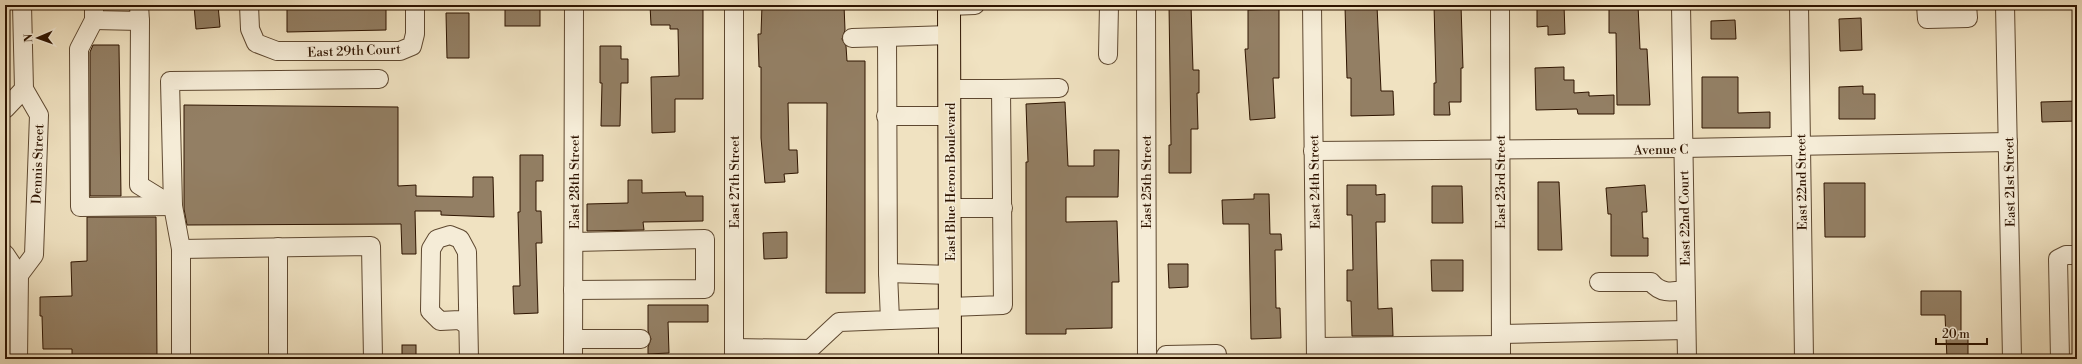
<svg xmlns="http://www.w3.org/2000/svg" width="2082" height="364" viewBox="0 0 2082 364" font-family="'Libre Bodoni',serif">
  <rect width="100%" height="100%" fill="#f0e2c1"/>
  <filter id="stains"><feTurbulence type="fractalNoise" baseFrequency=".005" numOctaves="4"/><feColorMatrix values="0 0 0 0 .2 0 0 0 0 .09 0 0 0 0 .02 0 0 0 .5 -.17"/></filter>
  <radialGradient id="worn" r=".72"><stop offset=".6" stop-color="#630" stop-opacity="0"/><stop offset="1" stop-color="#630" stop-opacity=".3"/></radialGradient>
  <g fill="#937f64" stroke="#2e1400">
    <path d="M194 5H218L220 27 196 29Z"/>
    <path d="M287 5H386V30L287 32Z"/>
    <rect x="505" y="5" width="35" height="21"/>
    <path d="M650 5H703V99H675V132L652 133 651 77 679 76 678 29H670V25H651Z"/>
    <path d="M762 5H844L845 30 842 39 846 46 847 61H865V293H826L827 103H788L789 150H797L798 173 784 174 785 182 765 183 761 138V67H759L758 34H761Z"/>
    <path d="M1169 5H1191L1193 70H1199V93H1197L1198 129H1191V173H1169V145H1171Z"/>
    <path d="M1434 5H1461L1463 68H1461V102H1449L1450 115H1434V83H1436Z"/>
    <path d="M1537 5H1564L1565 34 1548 35V26L1537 27Z"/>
    <path d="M1609 5H1638L1640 49H1647L1650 105H1617L1616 33H1609Z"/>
    <path d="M1377 6 1381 91H1393L1394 115 1351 116V78H1347L1345 7Z"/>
    <path d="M1279 9V78H1273L1275 118 1250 120 1245 49H1248V10Z"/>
    <path d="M446 13H469V58H447Z"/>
    <path d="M1861 18 1862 50 1840 51 1839 19Z"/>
    <path d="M1735 20 1736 39H1711V21Z"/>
    <path d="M93 45H119L121 196H90V52Z"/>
    <path d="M600 46H621V59H628V83H621L620 126H601L602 83H600Z"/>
    <path d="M1564 67V80H1574V93L1589 92V96L1614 95V114H1578L1577 109 1536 110 1535 68Z"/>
    <path d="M1702 77H1738V113L1770 112V128H1702Z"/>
    <path d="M1863 86V94H1875V119H1839V87Z"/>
    <path d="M2077 101V121L2042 122 2041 102Z"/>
    <path d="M1065 102 1068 166H1094V150H1119L1118 197H1066V222L1117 221 1119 282H1112V328L1066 329V334H1026V162H1028L1026 104Z"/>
    <path d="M184 105 398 107V186L416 185V196L473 197V177H493L494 217 441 215V211H415L416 254H402L401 224 187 225 184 209Z"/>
    <path d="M520 155H543V181H536V211H541L542 243H536L538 313 514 314 513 286H520L518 212H520Z"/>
    <path d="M628 180H642V193L685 192 686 196H703V221L643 222 644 230 587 231V204L628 203Z"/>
    <path d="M1538 182H1559L1562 250H1538Z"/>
    <path d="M1824 183H1865V237H1825Z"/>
    <path d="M1347 185H1376V195L1385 194V222H1376L1378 309 1392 308 1393 336H1352L1351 301H1347V270H1353L1352 215H1347Z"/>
    <path d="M1645 185 1647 212H1642L1643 238H1648V256H1611V214H1608L1606 188Z"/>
    <path d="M1432 186H1462L1463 223H1432Z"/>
    <path d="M1254 194H1269L1270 234H1281L1282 250H1275L1276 308H1280L1281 338 1251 339 1249 224H1223L1222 200 1254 199Z"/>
    <path d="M87 217H156L157 359H72V349H43L42 316H40V297L72 296 71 262 87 261Z"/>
    <path d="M787 232V258L764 259 763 233Z"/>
    <path d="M1431 260H1463V291H1432Z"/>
    <path d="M1168 264H1188V287L1169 288Z"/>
    <path d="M1921 291H1961V338H1968V359H1947L1945 315H1921Z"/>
    <path d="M648 305H708V322H668L669 353 648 354V347L651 339 648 331Z"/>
    <rect x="402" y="345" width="14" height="14"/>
  </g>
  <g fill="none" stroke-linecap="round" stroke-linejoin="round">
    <g stroke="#5e4830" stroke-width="20">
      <g id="minor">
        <path d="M94 5V20L140 21 139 5"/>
        <path d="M249 5 250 29 256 43 277 51H400L412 46 415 34V5"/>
        <path d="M1146 5 1147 359"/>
        <path d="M1312 5 1316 359"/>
        <path d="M1500 5 1501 359"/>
        <path d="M1681 5 1687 359"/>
        <path d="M1799 5 1804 359"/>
        <path d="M1926 5 1927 19 1968 18 1967 5"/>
        <path d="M2005 5 2012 359"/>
        <path d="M949 6 975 5"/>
        <path d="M94 20 79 49 80 207 173 206"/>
        <path d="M140 21 139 185 173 206"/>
        <path d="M852 38 887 37"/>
        <path d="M1108 55 1109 5"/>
        <path d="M949 89H1001"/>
        <path d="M5 109 24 89"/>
        <path d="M886 116H949"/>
        <path d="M1313 151 1682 148 2008 142"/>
        <path d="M950 208H1003"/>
        <path d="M181 249 371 246 373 359"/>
        <path d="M5 254 19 275 18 359"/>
        <path d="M888 273 950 275"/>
        <path d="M19 275 34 255 39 115 24 89 22 5"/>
        <path d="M1599 282H1651C1661 294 1671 292 1685 290"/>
        <path d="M573 290 705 289V239L574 242"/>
        <path d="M950 307 1003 305 1001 89 1059 88"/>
        <path d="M890 320 950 318"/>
        <path d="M468 326 460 320 440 321 430 311 431 249 437 239 450 235 460 239 467 252 469 359"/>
        <path d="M1501 334 1686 330"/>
        <path d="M573 339H641"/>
        <path d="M1316 347 1501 345"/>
        <path d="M734 348 810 349 839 322 890 320 888 273 887 37 949 35"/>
        <path d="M181 359V249L173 206 170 81 379 79"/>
        <path d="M278 359V247"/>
        <path d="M573 359 574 5"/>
        <path d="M734 359V5"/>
        <path d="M1166 359V355L1217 354"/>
        <path d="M2060 359 2058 259 2066 255H2077"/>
      </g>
    </g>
    <g stroke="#2e1400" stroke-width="24">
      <path id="major" d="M949 5 950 359"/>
    </g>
    <use href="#minor" stroke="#f5ecd7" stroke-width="18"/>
    <use href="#major" stroke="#f0e2c1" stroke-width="22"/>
  </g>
  <g text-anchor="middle" stroke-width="3" stroke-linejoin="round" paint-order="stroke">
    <g font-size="13" fill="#2e1400" stroke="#f5ecd7">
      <text transform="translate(354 50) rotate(-2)" y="5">East 29th Court</text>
      <text transform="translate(1661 149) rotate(-1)" y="5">Avenue C</text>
      <text transform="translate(37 164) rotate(-88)" y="5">Dennis Street</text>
      <text transform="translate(574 182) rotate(-90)" y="5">East 28th Street</text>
      <text transform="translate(734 182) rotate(-90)" y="5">East 27th Street</text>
      <text transform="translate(950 182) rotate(-90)" y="5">East Blue Heron Boulevard</text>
      <text transform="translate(1146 182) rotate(-90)" y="5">East 25th Street</text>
      <text transform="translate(1314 182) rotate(-91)" y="5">East 24th Street</text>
      <text transform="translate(1500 182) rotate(-90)" y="5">East 23rd Street</text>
      <text transform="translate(1801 182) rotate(-91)" y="5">East 22nd Street</text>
      <text transform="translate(2009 182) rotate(-91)" y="5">East 21st Street</text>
      <text transform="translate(1684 218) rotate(-91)" y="5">East 22nd Court</text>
    </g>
  </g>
  <rect width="2082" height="364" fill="none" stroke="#f0e2c1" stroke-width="20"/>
  <rect x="6" y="6" width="2070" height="352" fill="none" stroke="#2e1400" stroke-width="2"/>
  <rect x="10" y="10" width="2062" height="344" fill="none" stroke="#2e1400"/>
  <g transform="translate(38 38) rotate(268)" stroke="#f5ecd7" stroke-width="3" paint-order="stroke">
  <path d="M0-3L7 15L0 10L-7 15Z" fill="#2e1400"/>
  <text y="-6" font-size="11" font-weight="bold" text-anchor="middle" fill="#2e1400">N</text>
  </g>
  <path d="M1936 338v6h51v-6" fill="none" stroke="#2e1400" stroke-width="2"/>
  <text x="1942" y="338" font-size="12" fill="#2e1400" stroke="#f5ecd7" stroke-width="3" paint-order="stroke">20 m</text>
  <rect width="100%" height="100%" filter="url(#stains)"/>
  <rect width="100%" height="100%" fill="url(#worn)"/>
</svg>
